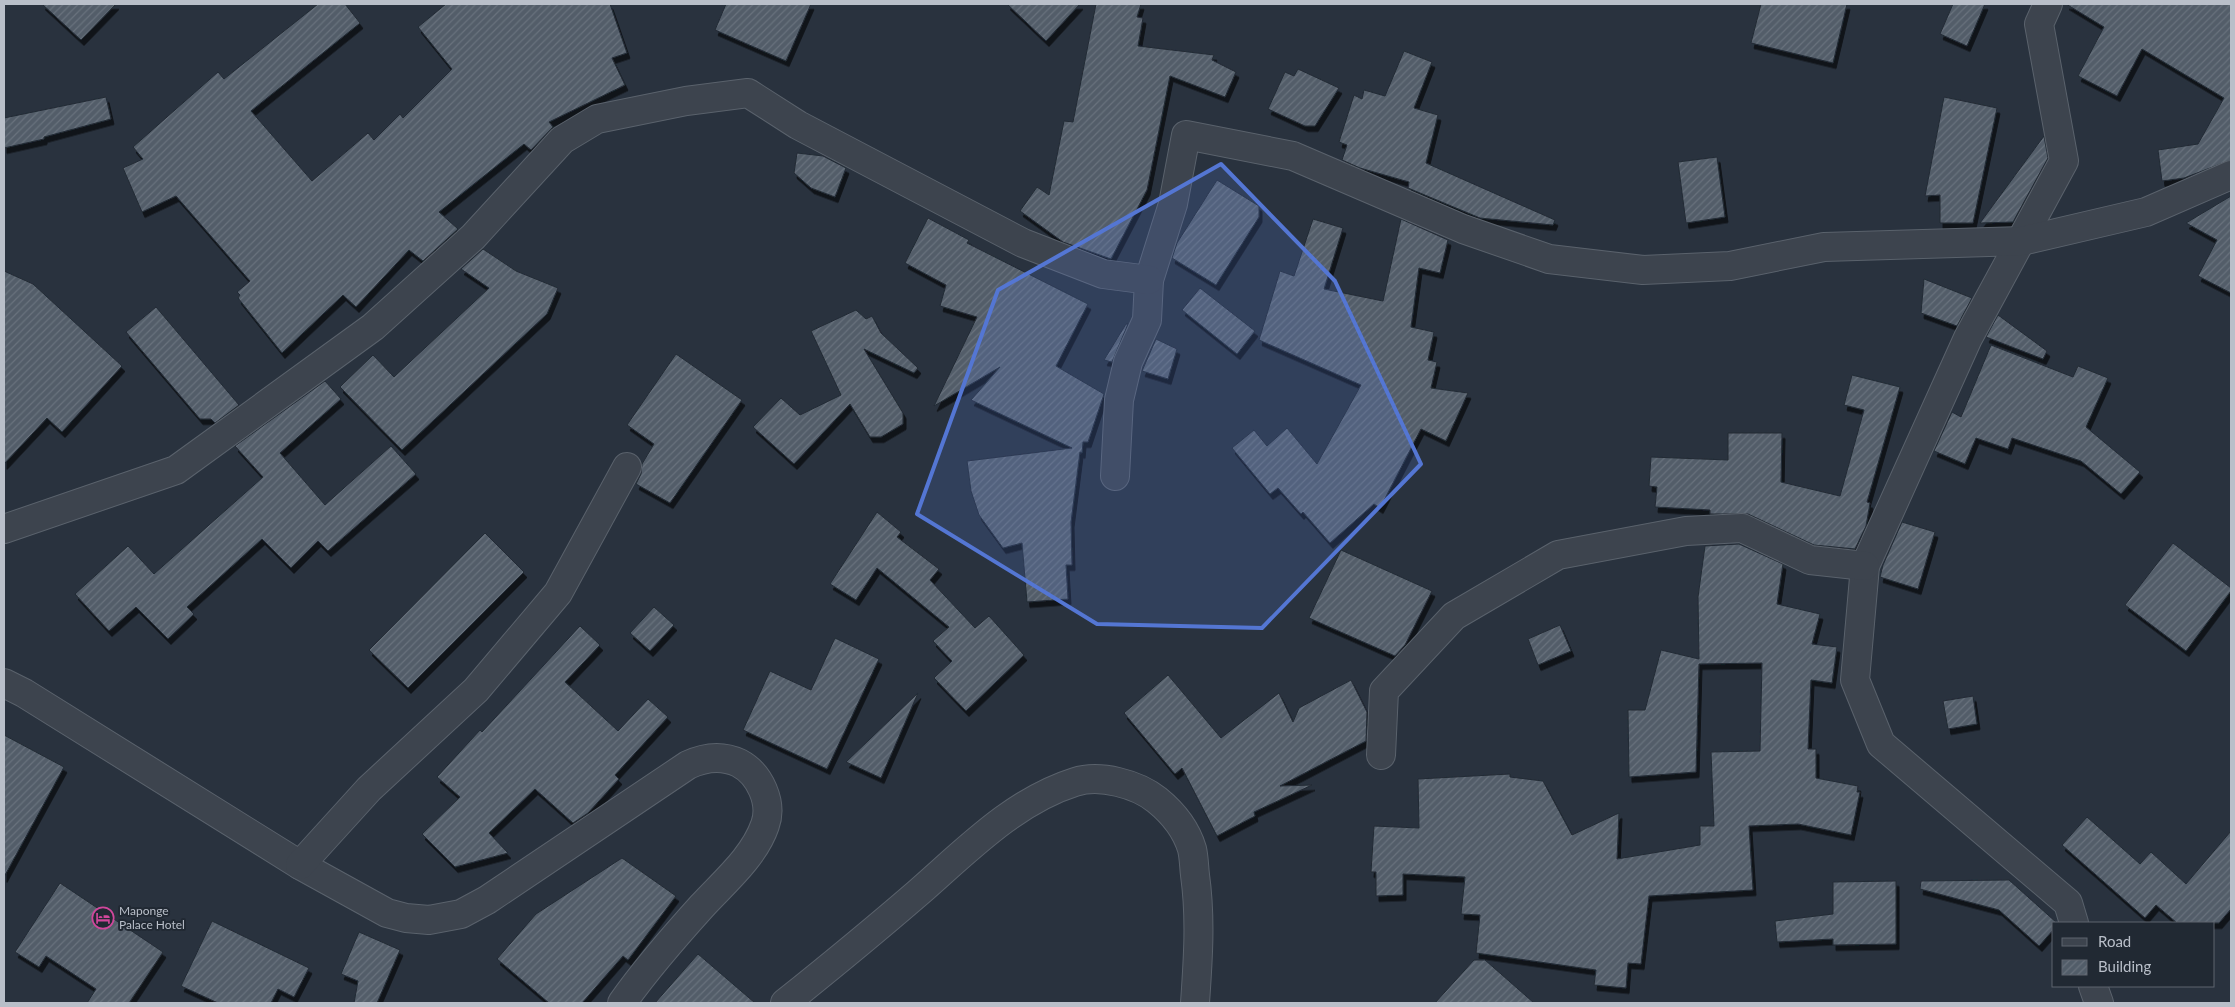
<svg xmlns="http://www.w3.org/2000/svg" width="2235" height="1007" viewBox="0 0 2235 1007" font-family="Lato,sans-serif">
  <defs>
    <pattern id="building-hatch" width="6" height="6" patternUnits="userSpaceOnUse" patternTransform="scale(1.25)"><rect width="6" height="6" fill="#525d69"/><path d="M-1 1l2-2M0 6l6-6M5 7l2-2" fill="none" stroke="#69727d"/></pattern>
    <filter id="shadow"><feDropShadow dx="3" dy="5.5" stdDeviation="0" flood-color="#0009"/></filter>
  </defs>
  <rect width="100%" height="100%" fill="#29323e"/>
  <g fill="url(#building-hatch)" stroke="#232b35" filter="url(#shadow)">
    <path d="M42 4H116L81 40Z"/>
    <path d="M318 4H345L360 23 251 111 312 181 368 133 374 140 400 114 403 118 452 69 418 27 446 4H610L627 53 612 58 625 85 549 122 553 127 531 150 524 144 439 212 458 229 423 261 409 250 356 307 343 295 282 353 238 298 240 295 237 292 250 281 176 196 142 212 123 168 143 159 133 147 218 72 224 79Z"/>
    <path d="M726 4H811L786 61 715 30Z"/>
    <path d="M1007 4H1080L1046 41Z"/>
    <path d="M1096 4H1141L1137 17 1143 18 1138 46 1214 55 1212 60 1236 72 1225 97 1170 76 1147 190 1111 259 1063 242 1020 211 1037 187 1049 195 1064 121 1073 122Z"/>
    <path d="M1761 4H1847L1833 63 1751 43Z"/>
    <path d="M1953 4H1985L1967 46 1940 34Z"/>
    <path d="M2066 4H2231V160L2184 178 2162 181 2158 150 2198 144 2224 98 2142 49 2117 96 2078 76 2104 27Z"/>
    <path d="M1404 51 1432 62 1414 108 1438 115 1426 163 1555 220 1553 225 1480 218 1408 188 1409 182 1360 168 1342 160 1347 145 1339 142 1354 95 1362 99 1364 90 1385 96Z"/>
    <path d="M1298 69 1339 88 1315 126H1305L1268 109 1285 72 1294 76Z"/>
    <path d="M106 97 111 119 44 137V139L4 148V118Z"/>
    <path d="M1944 97 1997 108 1973 223H1940V195L1925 196Z"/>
    <path d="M2044 136 2048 158 2013 222 1980 223Z"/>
    <path d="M797 153 823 156 846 168 835 197 811 188 794 173Z"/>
    <path d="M1717 157 1725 217 1686 223 1678 162Z"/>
    <path d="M1217 180 1259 206V217L1216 285 1172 258 1177 243Z"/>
    <path d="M2231 196V293L2198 276 2217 240 2186 223Z"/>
    <path d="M928 218 969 240 967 243 1088 304 1056 366 1104 394 1088 442H1083L1082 453 1080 452 1071 522 1072 565H1066L1068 599 1027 602 1022 543 1003 548 979 515 971 491 967 461 1072 448 971 400 1000 367 934 406 977 317 940 306 946 285 905 263Z"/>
    <path d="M1313 219 1343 228 1324 289 1383 301 1401 219 1448 240 1440 273 1419 268 1411 327 1434 332 1428 360 1437 362 1431 388 1468 393 1446 441 1421 429 1380 508 1374 504 1330 543 1303 512 1301 514 1278 488 1270 494 1232 448 1254 430 1267 446 1287 428 1317 464 1361 385 1259 340 1280 271 1294 276Z"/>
    <path d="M483 249 516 271 558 288 547 314 402 450 340 387 373 355 394 377 489 288 461 269Z"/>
    <path d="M4 271 33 284 122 366 62 432 47 418 4 464Z"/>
    <path d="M1924 279 1972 298 1957 326 1921 313Z"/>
    <path d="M1200 288 1255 331 1237 354 1182 310Z"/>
    <path d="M156 307 239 405 215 423 211 419H200L126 332Z"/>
    <path d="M856 310 866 319 872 316 881 333 918 368 914 373 864 349 903 413V424L881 437H870L850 404 794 464 753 427 781 398 800 415 841 395 811 331Z"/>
    <path d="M1998 315 2047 351 2043 359 1986 337Z"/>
    <path d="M1126 324H1128L1112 362 1104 360Z"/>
    <path d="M1156 339 1177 349 1168 379 1142 371Z"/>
    <path d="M1991 345 2073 377 2078 366 2108 378 2086 427 2140 472 2121 494 2081 461 2012 438 2008 449 1976 438 1965 464 1934 451 1952 412 1961 417Z"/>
    <path d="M676 354 742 400 670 503 636 484 641 474 642 464 654 444 627 425Z"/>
    <path d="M1852 375 1900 387 1867 502 1870 503 1866 526 1855 549 1814 545 1748 514H1710V510L1655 507 1657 487 1649 486 1651 457 1728 460V433H1782L1781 482 1840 496 1864 410 1844 405Z"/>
    <path d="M325 381 341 399 280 453 325 505 391 446 416 474 328 551 318 541 291 568 262 539 187 607 194 614 168 639 136 607 109 631 75 594 128 546 154 574 263 477 235 446Z"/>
    <path d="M877 512 901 532 897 537 939 569 930 580 975 628 989 616 1024 655 966 711 934 678 952 661 933 641 949 627 877 568 856 600 830 584Z"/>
    <path d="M1902 522 1935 532 1918 589 1880 577 1883 565Z"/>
    <path d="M485 533 524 572 408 688 369 650Z"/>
    <path d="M2173 543 2231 588V591L2186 651 2125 605Z"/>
    <path d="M1739 544 1783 564 1777 604 1820 614 1812 644 1837 647 1832 683 1811 680 1808 749H1816V778L1858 786 1857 792H1860L1851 835 1798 824 1749 826 1753 890 1649 896 1641 964 1628 963 1626 988 1594 985 1596 970 1476 953 1480 915 1461 914 1465 877 1403 874V895L1376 896V872H1371L1374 826 1419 828 1418 779 1510 774V777L1543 781 1572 835 1619 813 1617 859 1700 845V826H1714L1711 752 1760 751 1762 663 1699 664 1696 772 1629 777 1628 710H1645L1661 650 1699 659 1698 597 1705 546Z"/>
    <path d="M1341 550 1432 591 1405 645 1395 656 1309 618Z"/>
    <path d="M654 607 674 625 650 651 630 633Z"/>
    <path d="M1560 625 1571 651 1538 665 1528 639Z"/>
    <path d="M580 626 600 645 565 682 618 731 648 699 668 717 615 775 619 779 588 813 573 823 535 789 489 833 508 853 455 867 422 834 460 797 437 777 480 730 482 732Z"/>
    <path d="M835 638 879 659 827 769 743 730 770 671 811 690Z"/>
    <path d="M1168 675 1221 738 1279 693 1293 722 1299 708 1351 680 1367 712 1366 741 1280 786 1312 785 1254 812 1255 816 1217 836 1182 768 1175 774 1124 713Z"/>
    <path d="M918 693 881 778 846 762Z"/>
    <path d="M1973 696 1977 724 1948 729 1943 701Z"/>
    <path d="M4 735 64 767 4 877Z"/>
    <path d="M2087 817 2140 864 2151 852 2186 884 2231 831V909L2219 923H2177L2156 905 2145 918 2062 845Z"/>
    <path d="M622 858 676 896 628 960 623 956 582 1003H549L497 959 536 914Z"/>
    <path d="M2009 880 2057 923H2054V929L2039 946 1999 910 1920 889 1921 881Z"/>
    <path d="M1896 881V944L1833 945V939L1777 942 1775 921 1833 914V882Z"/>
    <path d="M60 883 163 952 129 1003H87L96 989 46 956 39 967 15 952Z"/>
    <path d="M212 921 309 968 294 997 278 989 271 1003H218L181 986Z"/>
    <path d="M359 932 400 950 377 1003H354L358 981 341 974Z"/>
    <path d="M698 954 755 1003H655Z"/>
    <path d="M1474 960H1485L1534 1003H1435Z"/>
  </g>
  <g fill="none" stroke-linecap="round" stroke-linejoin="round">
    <g stroke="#5a626c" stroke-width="30">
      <g id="minor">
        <path d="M2048 4 2039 24 2064 161 1968 338 1865 566 1855 680 1881 744 2068 903 2074 923"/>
        <path d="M1115 476 1119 400 1128 362 1147 320 1149 280 1173 204 1186 135 1293 156 1463 229 1549 259 1643 270 1730 266 1824 247 2022 241 2146 212 2231 175"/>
        <path d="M4 529 176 470 373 327 473 237 562 140 597 119 686 101 748 93 798 125 1023 243 1103 274 1149 280"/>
        <path d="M4 683 24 693 300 865 387 913 406 918 429 920 461 914 487 900 688 765C705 757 722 755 739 763 760 774 773 803 765 825 754 857 724 882 702 906 674 937 646 969 622 1003"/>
        <path d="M1381 755 1384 691 1454 616 1558 555 1686 531 1742 528 1810 560 1865 566"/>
        <path d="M300 865 369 789 476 690 558 593 627 467"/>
        <path d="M2093 986 2099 1003"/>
        <path d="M785 1003C830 967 875 930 919 892 966 851 1014 801 1075 782 1100 774 1137 784 1157 800 1173 813 1186 829 1192 849 1194 857 1194 867 1195 875 1201 918 1198 960 1195 1003"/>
      </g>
    </g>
    <use href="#minor" stroke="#3d444e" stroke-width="28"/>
  </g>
  <path fill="#5476d3" fill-opacity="0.2" stroke="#5476d3" stroke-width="4" stroke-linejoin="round" d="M1221 164 1335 281 1421 464 1262 628 1097 624 917 514 998 290Z"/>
  <defs>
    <g id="hotel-ring" transform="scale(1.125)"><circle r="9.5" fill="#212933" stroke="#d1479c" stroke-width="1.5"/><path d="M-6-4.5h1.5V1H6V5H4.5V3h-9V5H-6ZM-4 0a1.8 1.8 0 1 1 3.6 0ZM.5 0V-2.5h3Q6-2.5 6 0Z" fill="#d1479c"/></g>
  </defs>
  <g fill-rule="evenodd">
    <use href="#hotel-ring" x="103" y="918"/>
  </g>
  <g text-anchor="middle" stroke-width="4" stroke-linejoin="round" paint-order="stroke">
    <g font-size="12" fill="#b9bfc9" stroke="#212933" text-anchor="start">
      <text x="119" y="915">Maponge<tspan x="119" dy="14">Palace Hotel</tspan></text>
    </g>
  </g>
  <rect width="2235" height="1007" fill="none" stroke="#b9bfc9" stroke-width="10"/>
  <rect x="2052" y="922" width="162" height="65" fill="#212933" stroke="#5e656f"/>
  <rect x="2062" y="938" width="25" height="8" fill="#3d444e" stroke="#5e656f"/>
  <text x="2098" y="947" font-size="15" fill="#b9bfc9">Road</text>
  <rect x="2062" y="960" width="25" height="15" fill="url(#building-hatch)" stroke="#5e656f"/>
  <text x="2098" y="972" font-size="15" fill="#b9bfc9">Building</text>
</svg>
